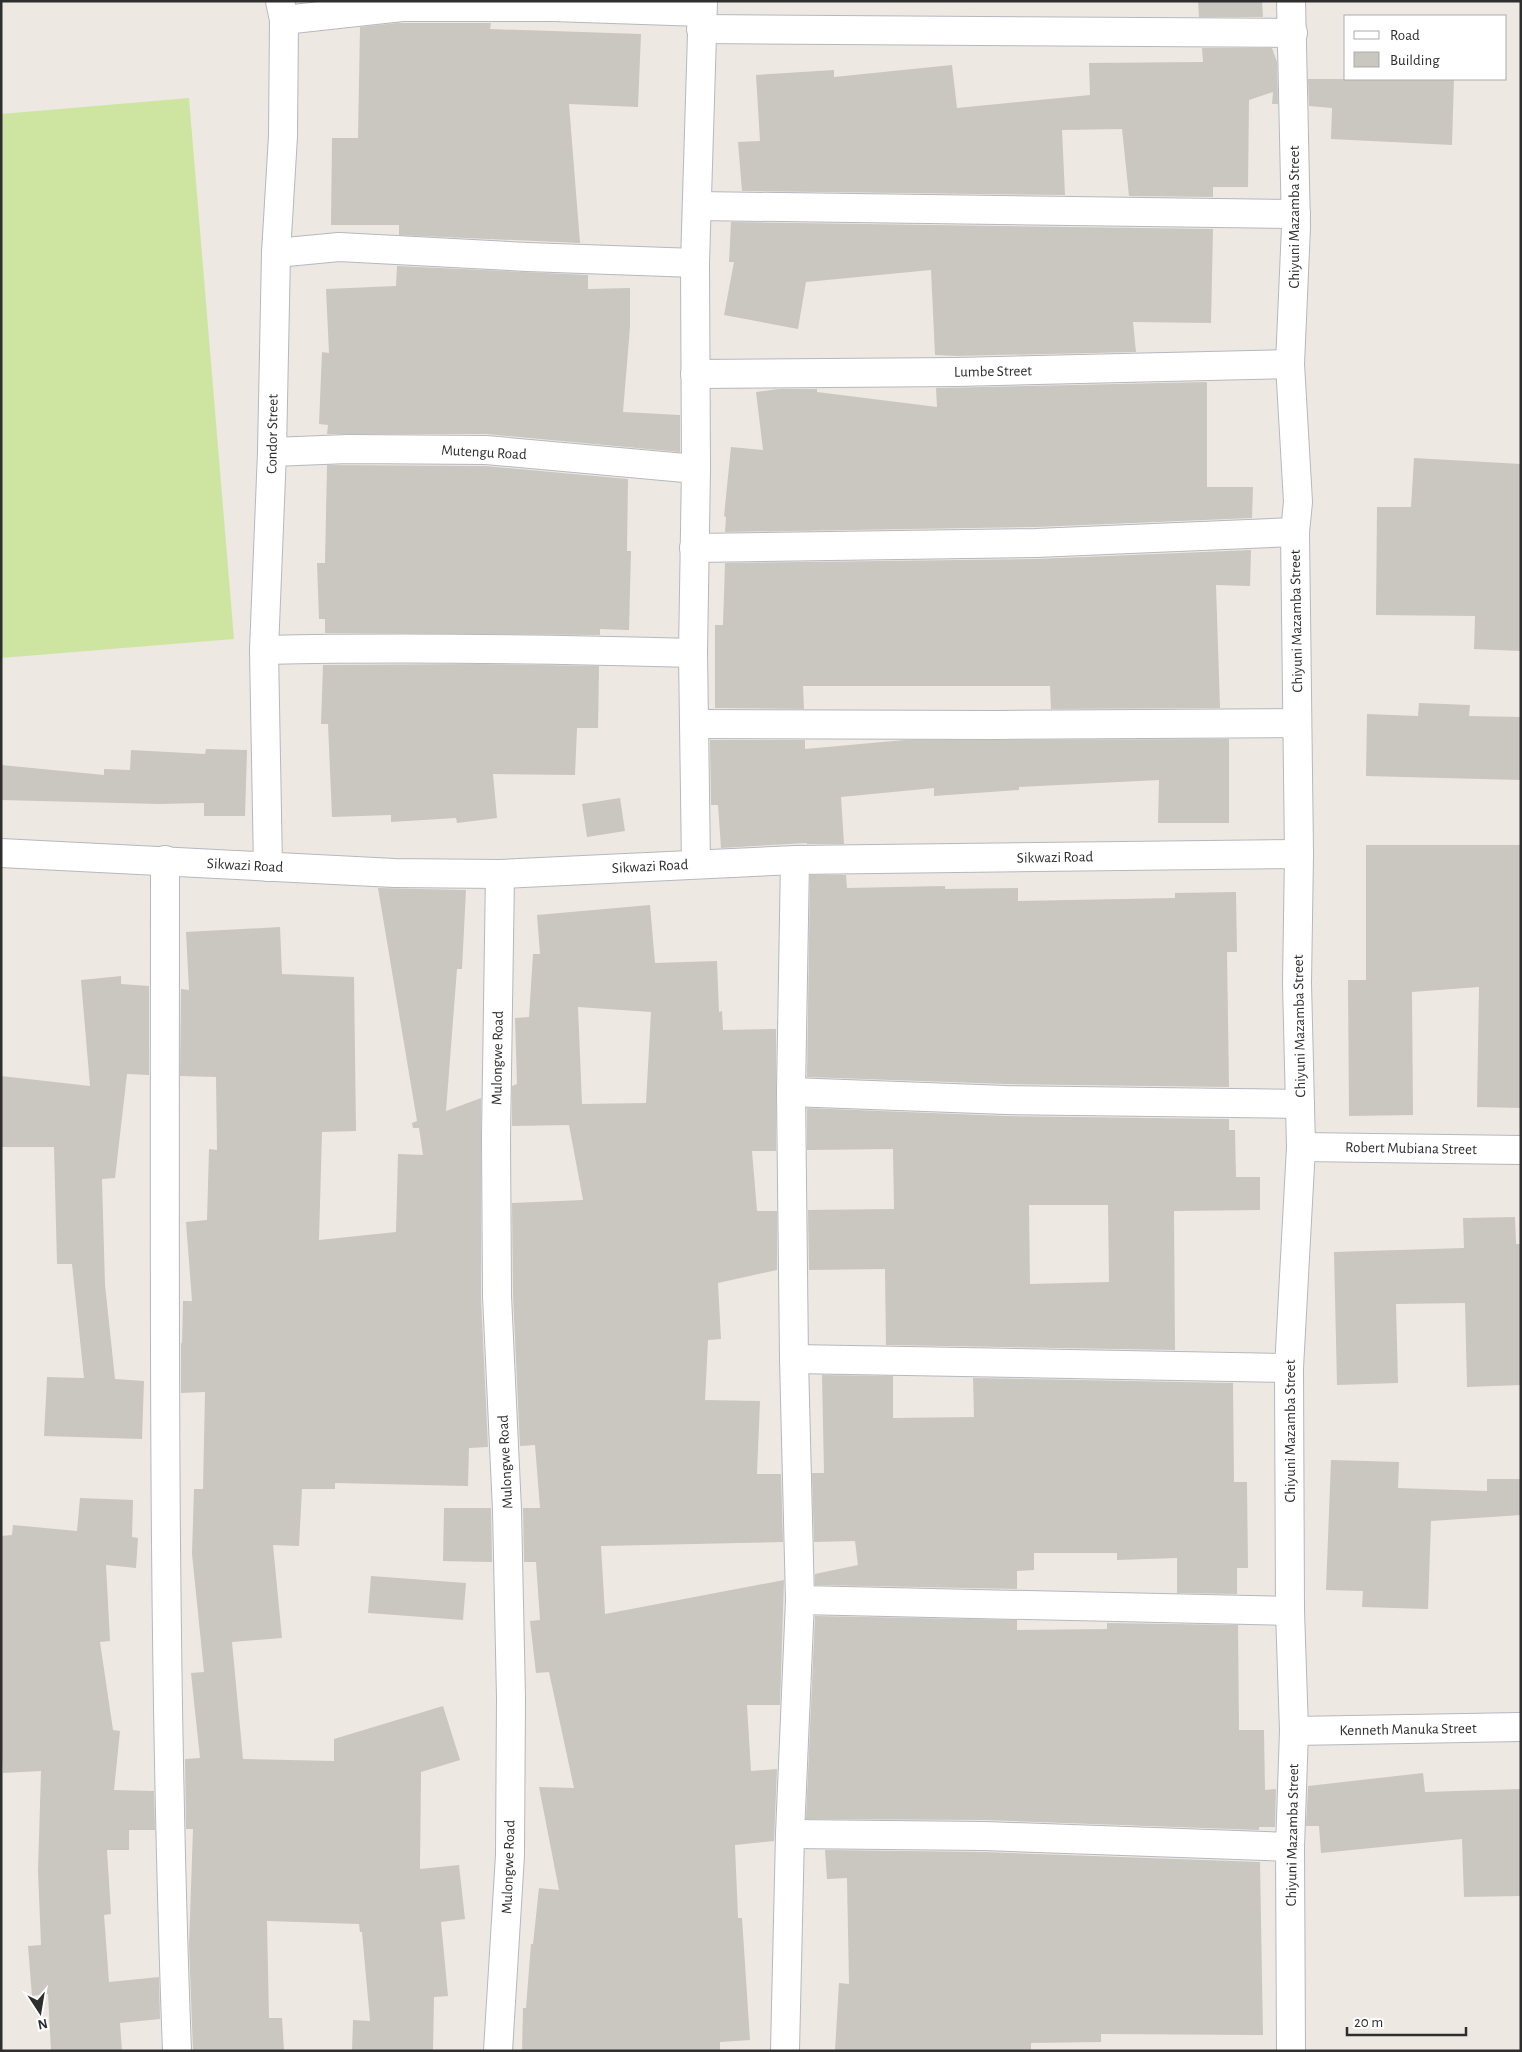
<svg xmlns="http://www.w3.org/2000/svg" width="1522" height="2052" viewBox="0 0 1522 2052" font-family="'Alegreya Sans',sans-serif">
  <rect width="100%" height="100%" fill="#eee8e2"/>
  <path fill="#cee5a1" d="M189 98 234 639 1 658V114Z"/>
  <g fill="#cac6c0" fill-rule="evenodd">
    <path d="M1198 1H1262L1263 17H1199Z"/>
    <path d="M397 23H491L490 29 641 34 638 107 569 104 580 243 399 235V225H331L332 138H358L360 27Z"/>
    <path d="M1202 48H1272L1277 62 1278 104H1272L1273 92 1249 100 1248 187H1213V197L1129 196 1122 129 1062 130 1065 195 742 191 738 142 760 141 756 75 834 70V77L952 65 957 108 1090 95 1089 63 1203 62Z"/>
    <path d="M1308 79H1454L1452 145 1331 139 1332 108 1309 106Z"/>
    <path d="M731 222 1213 229 1211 323 1133 322 1136 352 956 356 935 355 931 270 806 282 798 329 724 315 734 262H729Z"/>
    <path d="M397 266 588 275V289L630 288V327L623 412 680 415V452L486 434H327L328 425 319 424 322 352 329 353 326 289 396 286Z"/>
    <path d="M1207 382V487H1253L1252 518 1036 527 725 532 726 517 724 516 731 447 763 450 756 392 779 389H817V392L937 407 936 388Z"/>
    <path d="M1414 458 1521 464V651L1474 649 1475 616 1376 615 1377 507H1411Z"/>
    <path d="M327 465 485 466 628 479 627 551H631L629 630 600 629V635L325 633V619H319L317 563H325Z"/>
    <path d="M1251 550 1250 586 1216 585 1220 708 1051 709 1050 686H803L804 709 715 708V625H723L725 563 1036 559Z"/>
    <path d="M478 664 599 666 598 728H577L575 775 493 774 497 818 457 823 456 818 391 822V815L332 817 328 724H321L323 665Z"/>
    <path d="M1419 703 1470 705 1469 716 1521 717V780L1366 776 1367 714 1418 716Z"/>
    <path d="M1229 739V823H1158L1159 780 1019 787V790L934 796V788L841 797 844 844H807V843L721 848 718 805H711L710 740H805V749L905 740Z"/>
    <path d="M206 749 247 750 245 816H204V803L159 804 1 800V765L104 775V769L130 770 131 750 205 754Z"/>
    <path d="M620 798 625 831 587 837 582 804Z"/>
    <path d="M1366 845H1521V1108L1477 1107 1479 987 1412 992 1413 1115 1349 1116 1348 980H1366Z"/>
    <path d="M810 875H846L847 888 945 886V889L1018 888V901L1175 898V893L1236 892 1237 952H1227L1229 1087 1006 1084 807 1077Z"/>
    <path d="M378 888 466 890 462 969H457L446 1111 481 1098V1297L488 1447 469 1448 468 1486 335 1483V1489H302L299 1546 273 1545 282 1638 232 1642 243 1759 334 1761V1739L443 1706 460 1760 421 1772 420 1869 459 1865 465 1919 441 1922 448 1996 434 1997 433 2051H352L353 2020 370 2021 362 1932H360L359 1924 267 1921 269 2018H282L284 2051H193L189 1945 193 1829H186L185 1759 200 1758 191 1673 204 1672 192 1554 194 1489H203L205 1392 181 1393V1343H182L183 1301H192L186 1222 207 1220 209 1149 217 1150 216 1077 180 1076 181 989 189 990 186 932 280 927 282 974 354 977 356 1131 322 1132 319 1240 396 1232 398 1154 423 1155 419 1128H413L412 1123 417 1121Z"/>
    <path d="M650 905 655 963 717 961 719 1012 722 1011 723 1030 776 1029V1151H752L757 1211H777V1270L718 1283 721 1339 708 1340 705 1400 760 1401 757 1474H781L783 1542 601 1546 605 1614 784 1580 780 1705H747L751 1771 777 1769 774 1841 735 1845 738 1918H742L750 2040 720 2042V2051H522L523 2008H526L531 1944H533L539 1888 559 1890 539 1787 574 1788 549 1672 536 1673 530 1621 540 1620 536 1562H524L523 1508H540L535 1445 520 1446 513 1296 512 1203 583 1200 569 1125 512 1126V1086L517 1084 515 1018 529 1017 533 954H540L537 915ZM578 1007 651 1012 646 1103 582 1104Z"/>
    <path d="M121 976V984L149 986V1075L127 1074 115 1178 102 1179 105 1285 115 1379 144 1381 142 1439 44 1436 47 1377 84 1378 72 1264H57L54 1147H1V1076L90 1086 81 980Z"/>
    <path d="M807 1108 1006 1116 1229 1119V1130H1235L1236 1177H1260V1210L1174 1211 1175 1350 886 1345 885 1269 809 1270 808 1210 894 1209 893 1149 807 1150ZM1029 1205H1108L1109 1282 1030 1284Z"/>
    <path d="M1515 1217 1516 1244H1521V1385L1467 1387 1465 1303 1396 1304 1398 1383 1337 1385 1334 1252 1464 1248 1463 1218Z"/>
    <path d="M822 1375 893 1376V1418L974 1417 973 1378 1233 1383 1234 1482H1247L1248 1568H1237V1594L1177 1593V1558L1117 1560V1553H1034V1570L1017 1571V1589L815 1585V1574L858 1565 855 1541 814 1542 812 1473H824Z"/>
    <path d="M1331 1460 1399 1462 1398 1488 1487 1491V1479H1521V1515L1431 1521 1428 1609 1362 1607 1363 1591 1326 1590Z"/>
    <path d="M80 1498 133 1500 132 1537 138 1538 136 1568 106 1565 110 1641 100 1642 113 1730 120 1731 114 1790 154 1791 155 1830H129V1850H107L111 1914 104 1915 109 1982 159 1977 160 2019 120 2023 122 2051H51L48 1994 32 1996 28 1946 41 1945 38 1871 41 1771 3 1773 1 1737V1536L12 1535 13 1525 77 1531Z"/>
    <path d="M444 1508H491L492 1562 443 1561Z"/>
    <path d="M371 1576 466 1583 463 1620 368 1613Z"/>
    <path d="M815 1616 1017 1620V1630L1107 1629V1623L1238 1625 1239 1730H1264L1265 1790 1276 1789 1275 1827H1259V1830L985 1820 806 1819Z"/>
    <path d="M1423 1773 1425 1792 1521 1789V1896L1464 1897 1462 1839 1321 1853 1319 1826H1306L1308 1786Z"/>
    <path d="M825 1850 985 1852 1260 1862 1263 2035 1101 2034V2042L1031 2043V2051H835L839 1983 849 1984 847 1878 827 1879Z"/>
  </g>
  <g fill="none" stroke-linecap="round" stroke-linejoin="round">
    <g stroke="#b5b8c0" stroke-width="30">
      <g id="street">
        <path d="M284 20 402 7H553L702 12"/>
        <path d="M701 29 1293 33"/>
        <path d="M697 206 1296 214"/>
        <path d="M276 253 339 247 527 257 695 263"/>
        <path d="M695 374 956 372 1290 364"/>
        <path d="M272 452 348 449 486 450 696 469"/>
        <path d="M694 548 1036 543 1295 532"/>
        <path d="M264 650C407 647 550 649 693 653"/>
        <path d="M694 724 997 725 1297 723"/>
        <path d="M1 853 394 873 500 874 795 860 1299 854"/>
        <path d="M165 860C165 1257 162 1654 177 2051"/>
        <path d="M696 864 693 653 696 469 695 263 703 1"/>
        <path d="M268 867 264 650 272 452 276 253 283 136 284 20 280 1"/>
        <path d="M791 1092 1006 1100 1300 1104"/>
        <path d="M1301 1147 1521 1150"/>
        <path d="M794 1359 1289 1368"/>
        <path d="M800 1600 1290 1611"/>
        <path d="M1294 1731 1521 1727"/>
        <path d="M790 1834 985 1836 1290 1847"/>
        <path d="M498 2051 510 1855 511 1698 507 1510 497 1296 496 1138 500 874"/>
        <path d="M785 2051 790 1834 800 1600 794 1359 791 1092 795 860"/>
        <path d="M1291 2051 1290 1847 1294 1731 1290 1611 1289 1368 1301 1147 1297 983 1299 854 1295 532 1298 502 1290 364 1296 227 1291 1"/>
      </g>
    </g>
    <use href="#street" stroke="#fff" stroke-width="28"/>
  </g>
  <g text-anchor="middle" stroke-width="4" stroke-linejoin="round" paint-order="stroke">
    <g font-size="15" fill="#2e2e2e" stroke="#fff">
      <text transform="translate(1294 217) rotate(-90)" y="5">Chiyuni Mazamba Street</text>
      <text transform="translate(993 371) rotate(-1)" y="5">Lumbe Street</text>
      <text transform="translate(272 434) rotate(-89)" y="5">Condor Street</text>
      <text transform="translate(484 452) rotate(3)" y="5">Mutengu Road</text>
      <text transform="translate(1296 621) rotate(-91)" y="5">Chiyuni Mazamba Street</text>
      <text transform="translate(1055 857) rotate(-1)" y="5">Sikwazi Road</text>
      <text transform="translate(245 865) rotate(3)" y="5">Sikwazi Road</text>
      <text transform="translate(650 866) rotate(-3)" y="5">Sikwazi Road</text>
      <text transform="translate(1299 1026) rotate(-91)" y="5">Chiyuni Mazamba Street</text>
      <text transform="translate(497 1058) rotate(-89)" y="5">Mulongwe Road</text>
      <text transform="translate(1411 1148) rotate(1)" y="5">Robert Mubiana Street</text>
      <text transform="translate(1290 1431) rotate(-90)" y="5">Chiyuni Mazamba Street</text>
      <text transform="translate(505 1462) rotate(-93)" y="5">Mulongwe Road</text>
      <text transform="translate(1408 1729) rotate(-1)" y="5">Kenneth Manuka Street</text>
      <text transform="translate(1292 1835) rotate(-89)" y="5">Chiyuni Mazamba Street</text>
      <text transform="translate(508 1867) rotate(-88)" y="5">Mulongwe Road</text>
    </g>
  </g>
  <rect width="1522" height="2052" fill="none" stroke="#2e2e2e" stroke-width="5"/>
  <rect x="1344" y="15" width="162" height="65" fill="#ffffff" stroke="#ababab"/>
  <rect x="1354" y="31" width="25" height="8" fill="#ffffff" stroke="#ababab"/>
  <text x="1390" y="40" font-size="15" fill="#2e2e2e">Road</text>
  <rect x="1354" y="52" width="25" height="15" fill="#cac6c0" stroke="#ababab"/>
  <text x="1390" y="65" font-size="15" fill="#2e2e2e">Building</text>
  <g transform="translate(40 2012) rotate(168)" stroke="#ffffff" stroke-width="4" paint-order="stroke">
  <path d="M0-4L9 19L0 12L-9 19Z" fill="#2e2e2e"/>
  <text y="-8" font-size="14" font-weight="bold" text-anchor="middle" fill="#2e2e2e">N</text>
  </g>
  <path d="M1347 2027v8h119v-8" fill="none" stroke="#2e2e2e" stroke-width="2.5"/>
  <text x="1354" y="2027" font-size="15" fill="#2e2e2e" stroke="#ffffff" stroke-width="4" paint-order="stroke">20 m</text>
</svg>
